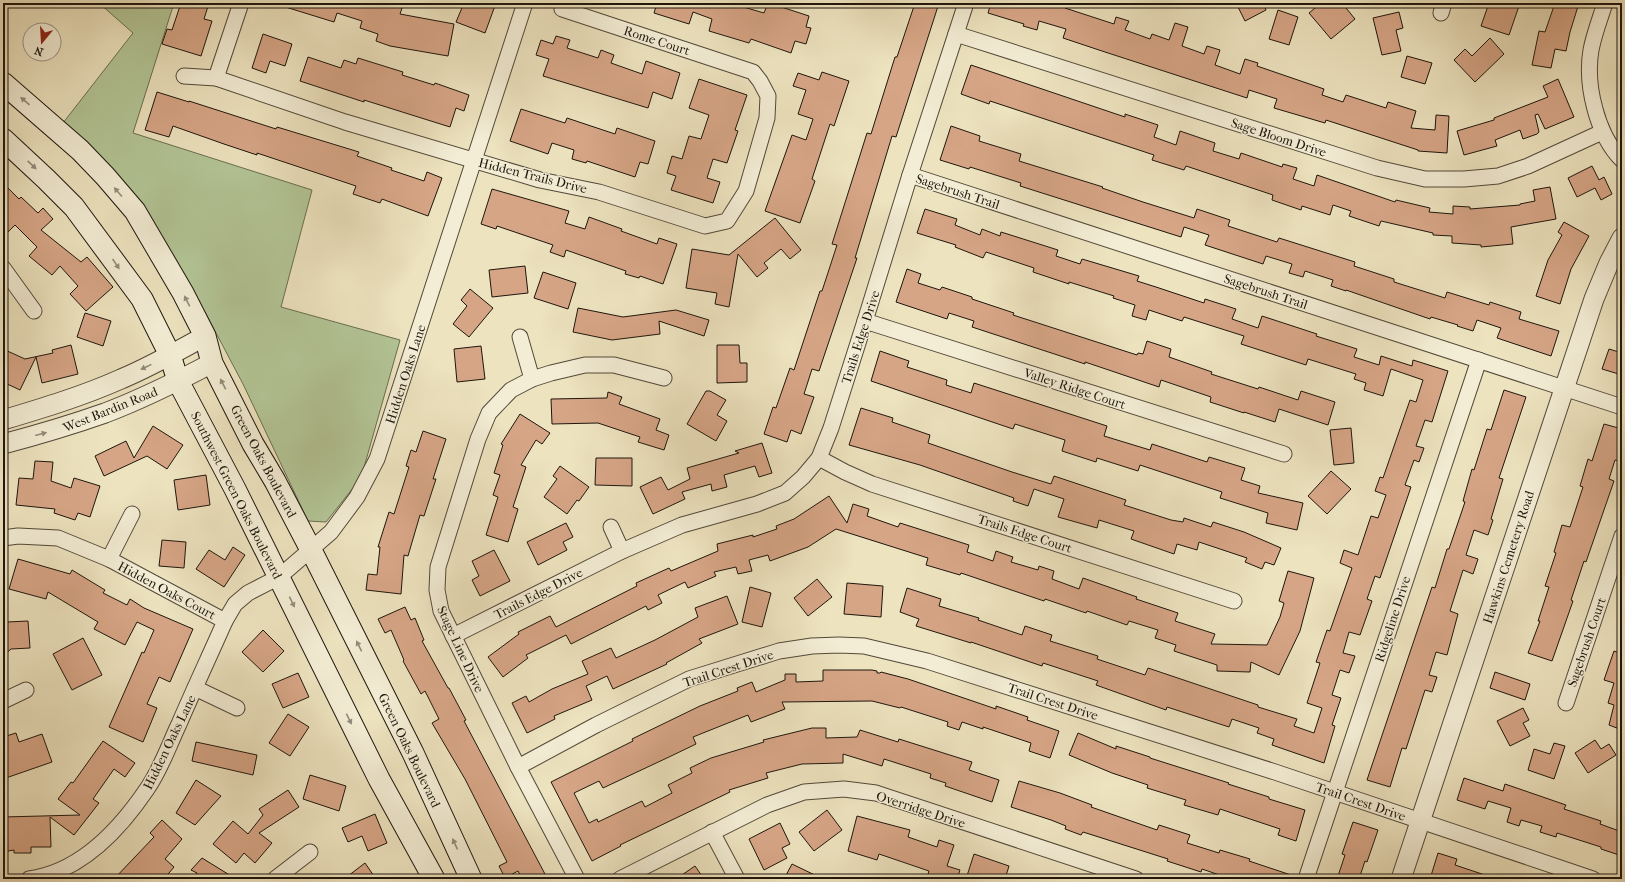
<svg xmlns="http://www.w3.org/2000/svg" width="1625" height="882" viewBox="0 0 1625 882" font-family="'IM FELL French Canon',serif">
  <rect width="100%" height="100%" fill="#ede3bf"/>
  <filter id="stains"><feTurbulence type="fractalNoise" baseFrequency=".005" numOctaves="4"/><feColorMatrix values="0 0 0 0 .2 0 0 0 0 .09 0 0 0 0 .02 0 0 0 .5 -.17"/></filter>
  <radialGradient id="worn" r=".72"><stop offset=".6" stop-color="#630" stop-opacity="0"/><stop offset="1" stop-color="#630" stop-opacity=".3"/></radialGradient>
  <path fill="#b3c596" stroke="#686e51" d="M99 3H174L133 133 312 190 281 307 400 340 361 478 326 522 308 521 243 384 206 314 141 207 63 123 133 33Z"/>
  <g fill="#d6a586" stroke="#1e160c">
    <path d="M181 3H209L204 19 212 21 201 56 162 44 167 29 172 30Z"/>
    <path d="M280 3H387L402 8 400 14 454 24 448 56 390 46 376 41 378 34 360 28 362 21 337 13 334 22 279 5Z"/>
    <path d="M464 3H496L485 33 456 22Z"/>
    <path d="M657 3H741L740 6 764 13 768 3H769L809 16 806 27 811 28 806 44 795 41 791 53 751 39 749 43 709 31 712 19 693 12 689 24 654 13Z"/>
    <path d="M915 3H939L896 137 892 136 855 258H857L819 371 812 369 804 394 814 397 801 434 791 430 787 442 764 434 773 407 776 408 790 368 794 370 820 291H822L837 245 832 244 867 133 871 134 895 57H897Z"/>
    <path d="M991 3H1067L1065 8 1114 24 1116 17 1129 21 1125 30 1150 39 1152 34 1169 40 1175 23 1188 27 1182 46 1204 54 1207 46 1220 50 1215 65 1240 74 1245 59 1258 63 1257 66 1324 89 1322 95 1343 102 1346 95 1386 108 1388 102 1416 111 1411 128 1435 130 1436 115 1449 116 1447 153 1418 151V150L1326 120 1325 123 1274 108 1277 99 1249 90 1247 98 1105 52 1063 38 1066 29 1039 21 1037 30 1023 26 1024 24 988 13Z"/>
    <path d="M1236 3H1263L1266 10 1245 21Z"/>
    <path d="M1321 3H1342L1355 19 1331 39 1309 13Z"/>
    <path d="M1489 3H1520L1509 35 1481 26Z"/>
    <path d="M1555 3H1579L1570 32 1566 51 1555 49 1551 68 1532 65 1539 31 1545 32Z"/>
    <path d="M1278 10 1298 17 1289 45 1269 39Z"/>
    <path d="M1399 12 1403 28 1396 30 1401 51 1382 55 1373 18Z"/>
    <path d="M263 34 292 44 285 66 270 61 266 73 252 68Z"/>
    <path d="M556 36 570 40 567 48 598 58 601 50 614 55 611 63 642 74 646 61 680 73 672 99 653 92 648 108 543 76 549 59 536 55 541 40 553 44Z"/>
    <path d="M1490 38 1504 54 1475 82 1454 60 1465 49 1472 56Z"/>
    <path d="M1407 56 1432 63 1425 84 1401 77Z"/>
    <path d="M308 57 341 68 344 60 356 64 358 58 403 72 402 75 434 85 435 83 469 95 464 111 456 108 450 127 364 100V102L300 81Z"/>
    <path d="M971 65 1125 117V114L1158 125 1154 137 1176 145 1180 131 1215 143 1213 151 1239 159 1241 153 1282 167 1283 164 1297 168 1293 179 1314 186 1317 175 1395 202 1396 200 1430 208 1429 212 1453 214V206L1470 207V209L1520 205V204L1535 201 1533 190 1550 187 1556 219 1511 227 1513 244 1481 247V245L1452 243V236L1433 235V233L1381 221 1379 226 1349 216 1351 211 1333 205 1330 215 1302 206 1301 210 1272 200 1273 195 1186 166 1184 170 1152 160 1154 155 990 101 989 104 961 94Z"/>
    <path d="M822 72 849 81 834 126 830 124 812 179 815 181 800 223 765 211 792 135 806 140 813 119 798 114 806 90 793 86 798 73 819 80Z"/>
    <path d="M699 79 747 95 735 130 738 131 727 163 713 159 707 178 720 182 713 203 671 190 676 176 667 173 672 156 682 159 689 136 701 139 709 115 689 108Z"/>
    <path d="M1558 79 1574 117 1545 129 1538 114 1535 115 1539 132 1537 134 1523 139 1520 130 1495 140 1497 146 1464 155 1457 131 1494 120V118L1548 97 1543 86Z"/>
    <path d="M157 92 189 102V101L276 129 277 127 359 152 357 156 392 168 391 170 424 181 427 172 442 178 428 216 382 199 380 203 353 194 356 186 257 153V155L224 144 173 126 169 137 145 130Z"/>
    <path d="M521 109 565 123 567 118 615 134 617 128 655 141 648 164 640 162 635 177 587 161 586 163 572 159 574 150 552 143 548 154 510 141Z"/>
    <path d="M951 126 980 136 979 141 1021 154 1019 161 1103 187 1102 188 1143 202 1194 218 1197 209 1230 220 1228 226 1277 242 1279 238 1355 262 1354 266 1394 279V282L1445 298 1447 292 1489 305 1490 302 1521 312 1519 319 1559 331 1551 356 1497 338 1501 328 1477 320 1473 331 1457 326 1458 325 1431 317 1430 319 1346 290V291L1331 286 1333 280 1305 271 1303 277 1289 273 1292 264 1266 256 1263 264 1205 245 1209 235 1184 227 1181 237 1020 186 1021 183 970 167 969 169 940 160Z"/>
    <path d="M1592 166 1599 180 1604 177 1612 194 1601 200 1595 188 1577 197 1568 178Z"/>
    <path d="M3 183 19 199 21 197 38 213 43 208 53 219 41 230 81 262 87 257 113 287 86 311 70 294 78 286 60 266 52 275 29 256 37 247 15 225 8 232 3 227Z"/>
    <path d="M492 189 569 211 565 223 585 229 589 217 622 229 621 231 657 244 659 238 677 244 663 284 640 276 639 278 625 274 626 271 566 250 564 257 550 252 553 245 497 226 496 229 481 224Z"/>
    <path d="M925 209 957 219 955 225 980 235 982 229 1000 236 1001 232 1058 250 1056 256 1080 264 1082 259 1139 276 1137 281 1156 287 1204 303 1205 299 1236 309 1232 319 1258 328 1262 316 1317 334 1316 336 1357 349 1354 357 1379 365 1381 356 1412 366 1413 360 1448 371 1432 422 1425 420 1416 446 1424 448 1419 462 1414 460 1405 485 1411 487 1380 578 1375 576 1367 599 1372 601 1360 635 1349 632 1343 653 1355 656 1349 673 1340 670 1332 695 1341 698 1332 725 1335 726 1324 763 1272 745 1274 739 1257 733 1259 728 1232 719 1229 727 1167 707 1166 710 1096 685 1098 681 1043 663 1042 666 971 642V643L916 626 919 619 900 612 907 588 941 599 939 606 979 618 978 620 1022 635 1025 626 1052 635 1050 641 1098 656 1097 659 1145 675 1148 668 1258 705V707L1297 719 1294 726 1314 733 1322 708 1307 703 1320 663 1316 662 1327 630 1330 631 1352 568 1340 563 1344 550 1358 555 1371 516 1378 518 1386 495 1375 491 1380 477 1383 478 1410 400 1416 402 1423 380 1391 369 1383 396 1364 390 1366 383 1354 379 1356 374 1308 359 1306 365 1241 344 1244 336 1184 317 1182 321 1149 310 1146 320 1132 316 1135 305 1113 298 1114 296 1069 282V284L1033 272 1034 268 986 252 983 258 955 247 956 245 917 233Z"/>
    <path d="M775 218 801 250 790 259 781 249 764 263 768 268 757 277 738 254 729 307 715 304 717 293 686 288 692 249 729 255Z"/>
    <path d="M1564 222 1589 236 1571 269 1560 304 1536 296 1548 260 1562 235 1558 232Z"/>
    <path d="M525 266 528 293 492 297 489 270Z"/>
    <path d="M907 269 921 274 918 283 940 290 942 287 972 297V299L1014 313 1013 315 1137 355 1138 353 1143 354 1147 341 1171 349 1169 357 1212 372 1211 374 1258 389 1259 387 1298 400 1301 391 1335 402 1328 425 1279 409 1275 422 1244 412V413L1210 402 1211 397 1161 380 1159 387 1085 362V364L972 327 974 321 949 313 947 319 896 302Z"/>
    <path d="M543 272 576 283 568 309 534 298Z"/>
    <path d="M470 289 493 308 469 337 453 324 467 306 461 300Z"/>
    <path d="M578 308 623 317 676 310 709 320 704 336 659 321 660 334 612 340 573 332Z"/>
    <path d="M85 313 111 321 103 346 77 337Z"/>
    <path d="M71 345 78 374 42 383 36 357 20 390 3 382V349L25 359 53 353 52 350Z"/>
    <path d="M717 345H739L740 363H747V382L717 383Z"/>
    <path d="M481 346 485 379 457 382 454 349Z"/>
    <path d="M1609 349 1622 353V375L1602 369Z"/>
    <path d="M880 351 909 361 907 367 947 380 946 385 971 393 974 383 1107 426 1104 436 1150 450 1152 444 1207 462 1209 457 1245 468 1241 480 1260 486 1258 493 1303 503 1297 530 1266 523 1268 513 1220 498 1222 492 1140 465 1138 471 1097 458 1096 462 1062 451 1065 440 1015 424 1013 429 871 381Z"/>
    <path d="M1504 390 1526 397 1499 478 1503 479 1491 519 1493 520 1488 535 1474 530 1466 555 1478 559 1473 574 1463 570 1450 611 1458 614 1447 655 1436 652 1429 675 1437 677 1432 692 1425 690 1406 749 1402 748 1390 787 1367 780 1432 587 1435 588 1447 549H1449L1465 502 1463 501 1472 469 1474 470 1487 429 1491 430Z"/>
    <path d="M706 391H710L726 400 717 415 727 421 716 441 687 424Z"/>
    <path d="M608 392 622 397 619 404 660 419 656 430 669 435 664 450 638 442 640 437 598 423 552 424 551 399 607 398Z"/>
    <path d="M861 408 893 418 892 422 930 435 928 443 1012 472 1051 484 1054 476 1126 500 1124 505 1171 520 1183 522 1184 518 1211 527 1213 522 1244 532 1281 548 1274 565 1265 562 1262 569 1245 562 1247 558 1199 542 1197 550 1177 544 1174 554 1131 539 1134 531 1099 520 1097 528 1058 517 1064 499 1034 489 1028 506 1013 501 1014 498 920 465 849 445Z"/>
    <path d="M520 414 550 433 542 444 536 440 521 465 526 467 513 507 518 509 508 542 486 535 498 497 493 495 500 475 494 473 503 445 501 444Z"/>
    <path d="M1604 424 1622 429V462L1615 460 1609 479 1614 481 1586 562 1584 561 1571 600 1573 601 1552 661 1528 653 1540 621H1538L1549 587 1545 586 1556 553 1554 552 1562 525 1570 527 1583 487 1580 486 1588 459 1592 461Z"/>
    <path d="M153 426 183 445 167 469 147 456 104 476 95 456 126 441 134 458Z"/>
    <path d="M1351 428 1354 463 1334 465 1330 430Z"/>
    <path d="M423 431 446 439 433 479H436L424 516 420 515 408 556 404 555 401 594 366 590 368 574 377 575 380 547H378L389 512 394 514 409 467 406 466 411 450 416 452Z"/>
    <path d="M762 443 772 473 759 477 755 466 724 475 727 487 712 491 711 484 682 492 685 499 653 514 640 487 661 477 668 490 690 479 687 468 739 453 735 451Z"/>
    <path d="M596 458H632V486L595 485Z"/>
    <path d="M35 461 53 462 51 481 71 488 74 478 100 486 90 517 78 513 75 520 54 513 55 509 16 505 19 478 33 479Z"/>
    <path d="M560 466 589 487 579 501 577 500 567 514 544 497 557 479 553 476Z"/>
    <path d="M1331 471 1351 489 1327 514 1308 496Z"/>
    <path d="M206 475 210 505 178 510 174 480Z"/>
    <path d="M829 496 847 523 853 504 869 509 867 516 898 527 900 523 969 545 967 552 993 561 996 551 1013 557 1011 562 1038 570 1039 566 1054 571 1052 579 1079 589 1083 578 1137 597 1136 599 1178 613 1175 621 1215 634 1211 644 1267 645 1280 617 1284 603 1279 601 1288 571 1314 578 1300 631 1279 675 1251 662 1250 672 1217 671V665L1174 651 1176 645 1155 638 1158 630 1129 621 1127 625 1087 611 1086 613 1045 599 1044 601 961 573 960 575 926 565 928 558 836 529 808 547 770 561 768 555 749 560 752 571 738 574 736 567 714 572 716 576 688 588 685 582 658 595 662 603 648 610 646 606 571 644 566 635 526 655 528 658 503 677 488 657 519 634 518 632 550 616 556 627 637 586 636 583 669 568 671 571 718 551 717 544 753 535V537L777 529 776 526 794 519Z"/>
    <path d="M566 523 573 537 563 542 567 550 538 565 527 542Z"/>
    <path d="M162 540 186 542 184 568 159 566Z"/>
    <path d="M233 547 245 555 224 587 196 569 209 550 225 560Z"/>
    <path d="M494 550 510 581 480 596 472 580 479 576 472 561Z"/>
    <path d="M18 559 70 574 72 570 105 590 103 593 127 605 130 599 144 608 193 629 170 682 159 677 147 704 157 708 143 742 109 727 142 652 144 653 154 630 137 622 125 645 94 629 98 622 48 592 46 599 9 589Z"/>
    <path d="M817 579 832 597 808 616 794 598Z"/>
    <path d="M847 583 883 586 881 617 844 614Z"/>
    <path d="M750 587 771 593 762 627 742 622Z"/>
    <path d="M727 596 738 624 699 639 702 643 666 663 667 664 613 689 607 676 586 686 592 700 554 716 555 719 527 733 512 703 526 696 529 702 552 689 588 674 582 661 611 648 616 658 655 640 698 617 695 608Z"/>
    <path d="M405 607 411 620 415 618 424 640 422 641 448 688H449L466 720 464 721 546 876 541 879H522L518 871 505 878 499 866 507 862 465 779 432 723 439 719 425 691 421 694 403 661 404 660 391 630 385 633 378 619Z"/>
    <path d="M28 621 30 648 11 649 3 656V625L7 622Z"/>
    <path d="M263 630 284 651 263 672 242 652Z"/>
    <path d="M83 638 102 675 72 690 53 654Z"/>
    <path d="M1614 651 1622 654V730L1609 725 1614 705 1608 703 1614 683 1604 680Z"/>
    <path d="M823 670H872L877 671V673H880L881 672 908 679 996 709V706L1028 717 1027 720 1059 731 1050 758 1029 751 1031 743 983 727V729L962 722 959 730 947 726 948 722 901 707 900 708 872 701 782 702 785 709 751 722 748 715 693 737 696 744 669 757 603 788 599 781 574 793 589 823 597 819 598 822 642 801 645 807 672 793 668 785 692 773 690 768 711 758 764 742 763 740 812 728H826V738L857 737 860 730 898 742 899 739 972 762 969 770 999 780 992 802 945 786 946 783 930 778 931 774 884 759 882 766 843 754V763L802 764 766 773 768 778 729 790 730 792 620 845 621 846 592 861 551 782 633 741 632 739 700 706 738 691 737 688 752 682 756 692 785 680V674H796V682L823 681Z"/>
    <path d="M1495 672 1530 684 1525 700 1490 688Z"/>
    <path d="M298 673 309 697 283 708 272 684Z"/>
    <path d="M1523 708 1529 720 1523 723 1530 736 1510 746 1497 721Z"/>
    <path d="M288 714 309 727 290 756 269 743Z"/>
    <path d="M16 733 19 742 42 734 52 762 3 779V737Z"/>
    <path d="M1078 733 1116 749V746L1150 757V758L1229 783 1228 784 1269 797V799L1305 810 1296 841 1278 835 1280 829 1220 809 1218 815 1184 805 1186 800 1147 788 1148 785 1112 773 1069 755Z"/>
    <path d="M1595 740 1601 749 1609 744 1616 755 1588 773 1575 753Z"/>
    <path d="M103 741 135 763 125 777 114 769 93 799 99 803 74 835 50 817 51 847H31V853H14V850L3 852V817L80 815 58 799 71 782 73 783Z"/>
    <path d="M196 742 257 755 253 775 192 761Z"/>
    <path d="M1554 743 1565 746 1554 779 1528 770 1534 749 1550 754Z"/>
    <path d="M310 775 346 786 339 811 303 799Z"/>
    <path d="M1464 778 1503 791 1505 784 1566 805 1564 809 1601 821 1600 824 1622 832V856L1601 849V847L1557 833 1556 837 1540 832 1542 826 1521 820 1519 826 1507 822 1511 808 1488 801 1485 809 1457 800Z"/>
    <path d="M196 780 221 796 195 825 176 813Z"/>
    <path d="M1019 781 1060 793 1092 805 1091 807 1157 830 1159 825 1190 835 1187 843 1219 853 1220 850 1250 859 1249 861 1297 877V879H1231L1202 869 1201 872 1167 861 1168 859 1083 832 1081 835 1065 829 1066 826 1051 820 1011 807Z"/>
    <path d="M288 790 299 807 259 833 272 843 255 863 244 853 236 863 213 844 233 821 248 834 263 815 259 809Z"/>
    <path d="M827 810 842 830 814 851 799 832Z"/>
    <path d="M375 814 387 843 368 851 362 836 348 842 342 828Z"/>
    <path d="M857 816 910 830 908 837 937 847 939 840 954 845 947 866 960 870 957 879H934L927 877 929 871 879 854 877 860 848 851Z"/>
    <path d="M162 820 182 839 165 859 174 867 164 879H114L154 837 150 833Z"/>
    <path d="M1353 822 1378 830 1367 862 1365 861 1359 879H1337L1345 855 1342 854Z"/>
    <path d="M780 823 790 844 782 848 787 858 764 870 749 839Z"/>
    <path d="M1438 853 1457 859 1455 865 1491 877 1490 879H1430Z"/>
    <path d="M974 854 1009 866 1005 879H966Z"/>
    <path d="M202 858 236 879H193L197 873 191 870Z"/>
    <path d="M365 863 376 879H344Z"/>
    <path d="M792 864 823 879H784Z"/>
    <path d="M695 866 704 879H676Z"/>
  </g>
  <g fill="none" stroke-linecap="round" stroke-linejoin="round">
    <g stroke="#524939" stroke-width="17">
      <g id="minor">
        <path d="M1605 3C1600 19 1594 34 1591 50 1585 85 1597 135 1622 160"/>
        <path d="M1441 13 1444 3"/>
        <path d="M956 34 1377 168 1425 179H1464L1498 176 1528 166 1602 132"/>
        <path d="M184 76 216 78 345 122 540 180 599 192 705 226 727 221 746 191 767 118 768 96 760 81 753 72 562 9"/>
        <path d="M216 78 241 3"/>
        <path d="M910 175 1622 407"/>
        <path d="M3 268 34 311"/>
        <path d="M865 321 1284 454"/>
        <path d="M520 337 532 379"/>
        <path d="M819 458 845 472 872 484 1234 601"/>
        <path d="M611 527 622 551"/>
        <path d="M3 538 18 536 58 538 109 559 225 621"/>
        <path d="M109 559 132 514"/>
        <path d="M453 636 622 551 682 525 757 504 785 493 803 477 819 458 831 428 865 321 910 175 966 3"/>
        <path d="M195 688 237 708"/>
        <path d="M3 701 26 690"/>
        <path d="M1566 703 1622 536"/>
        <path d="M518 767 596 725 689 679 779 651 812 646 839 645 864 646 927 661 1275 772 1593 879"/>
        <path d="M712 832 737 879"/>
        <path d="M29 879C80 872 120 829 147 789 161 769 169 745 179 724 194 689 210 655 225 621L235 604 248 593 279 577 331 532 357 497 377 459 525 3"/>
        <path d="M275 879 310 852"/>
        <path d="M577 879 518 767 441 611 437 590 438 567 478 439 489 413 511 390 532 379 551 373 585 365H614L664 378"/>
        <path d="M620 879 767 805 804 792 844 789 876 793 1136 879"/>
        <path d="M1306 879 1479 360"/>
      </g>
    </g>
    <g stroke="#524939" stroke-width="21">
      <g id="tertiary">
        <path d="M3 420C43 408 83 396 121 379 150 367 178 351 205 336"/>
        <path d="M3 444C37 435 71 425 105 413 142 399 178 381 212 363"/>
        <path d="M1401 879 1594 299 1609 263 1622 238"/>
      </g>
    </g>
    <g stroke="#1e160c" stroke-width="23">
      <g id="secondary">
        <path d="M3 83 80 150 105 176 135 211 183 293 205 336 212 363 253 444 275 481 311 550 413 753 471 879"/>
        <path d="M3 139 46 179 74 207 142 299 170 355 178 381 235 489 379 779 434 879"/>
      </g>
    </g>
    <use href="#minor" stroke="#f3edd5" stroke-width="15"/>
    <use href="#tertiary" stroke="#f3edd5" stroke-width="19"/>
    <use href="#secondary" stroke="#f3edd5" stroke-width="21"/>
  </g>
  <defs><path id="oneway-solid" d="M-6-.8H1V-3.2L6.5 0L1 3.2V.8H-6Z"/></defs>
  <g fill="#938c7b">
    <use href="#oneway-solid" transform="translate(25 101) rotate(-139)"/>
    <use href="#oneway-solid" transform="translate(32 165) rotate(43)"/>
    <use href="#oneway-solid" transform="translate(118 192) rotate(-131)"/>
    <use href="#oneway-solid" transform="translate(116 264) rotate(56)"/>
    <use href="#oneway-solid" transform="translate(187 301) rotate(-117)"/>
    <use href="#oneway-solid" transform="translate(146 367) rotate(154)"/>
    <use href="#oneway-solid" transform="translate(223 384) rotate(-117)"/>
    <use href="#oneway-solid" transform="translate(41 434) rotate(-15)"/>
    <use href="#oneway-solid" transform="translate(292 602) rotate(64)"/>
    <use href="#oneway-solid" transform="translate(359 646) rotate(-116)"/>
    <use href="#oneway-solid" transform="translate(349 719) rotate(64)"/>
    <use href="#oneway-solid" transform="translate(455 844) rotate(-115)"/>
  </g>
  <g text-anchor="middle" stroke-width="3" stroke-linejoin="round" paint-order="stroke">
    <g font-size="13" fill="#1e160c" stroke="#f3edd5">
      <text transform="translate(657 40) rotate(18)" y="5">Rome Court</text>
      <text transform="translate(1279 137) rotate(18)" y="5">Sage Bloom Drive</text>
      <text transform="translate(533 175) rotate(14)" y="5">Hidden Trails Drive</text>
      <text transform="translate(958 191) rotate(18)" y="5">Sagebrush Trail</text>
      <text transform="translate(1266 291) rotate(18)" y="5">Sagebrush Trail</text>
      <text transform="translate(860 337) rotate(-72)" y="5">Trails Edge Drive</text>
      <text transform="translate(405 374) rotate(-72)" y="5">Hidden Oaks Lane</text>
      <text transform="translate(1075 388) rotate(18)" y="5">Valley Ridge Court</text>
      <text transform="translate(110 409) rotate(-22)" y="5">West Bardin Road</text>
      <text transform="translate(264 461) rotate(62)" y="5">Green Oaks Boulevard</text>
      <text transform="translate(237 495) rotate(63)" y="5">Southwest Green Oaks Boulevard</text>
      <text transform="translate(1025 533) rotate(18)" y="5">Trails Edge Court</text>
      <text transform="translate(1508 557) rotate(-72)" y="5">Hawkins Cemetery Road</text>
      <text transform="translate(167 590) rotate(28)" y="5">Hidden Oaks Court</text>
      <text transform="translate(538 593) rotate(-27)" y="5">Trails Edge Drive</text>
      <text transform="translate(1392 619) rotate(-72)" y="5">Ridgeline Drive</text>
      <text transform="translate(1586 642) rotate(-71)" y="5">Sagebrush Court</text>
      <text transform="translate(461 649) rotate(65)" y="5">Stage Line Drive</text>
      <text transform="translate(728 668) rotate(-18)" y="5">Trail Crest Drive</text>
      <text transform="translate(1053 701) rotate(18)" y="5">Trail Crest Drive</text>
      <text transform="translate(169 742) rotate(-64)" y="5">Hidden Oaks Lane</text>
      <text transform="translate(410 750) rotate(64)" y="5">Green Oaks Boulevard</text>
      <text transform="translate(1361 801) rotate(19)" y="5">Trail Crest Drive</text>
      <text transform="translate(921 809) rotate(18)" y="5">Overridge Drive</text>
    </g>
  </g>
  <rect width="1625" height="882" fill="none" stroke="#ede3bf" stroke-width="16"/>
  <rect x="4" y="4" width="1617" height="874" fill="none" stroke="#1e160c" stroke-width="2"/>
  <rect x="8" y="8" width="1609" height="866" fill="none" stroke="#1e160c"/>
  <g transform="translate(42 42) rotate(198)"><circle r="19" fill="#f3edd5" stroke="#9e9785"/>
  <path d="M0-3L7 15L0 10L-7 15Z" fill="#8f2418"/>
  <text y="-6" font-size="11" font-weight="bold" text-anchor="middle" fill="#1e160c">N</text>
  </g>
  <rect width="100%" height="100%" filter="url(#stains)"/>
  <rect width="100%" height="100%" fill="url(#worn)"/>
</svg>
